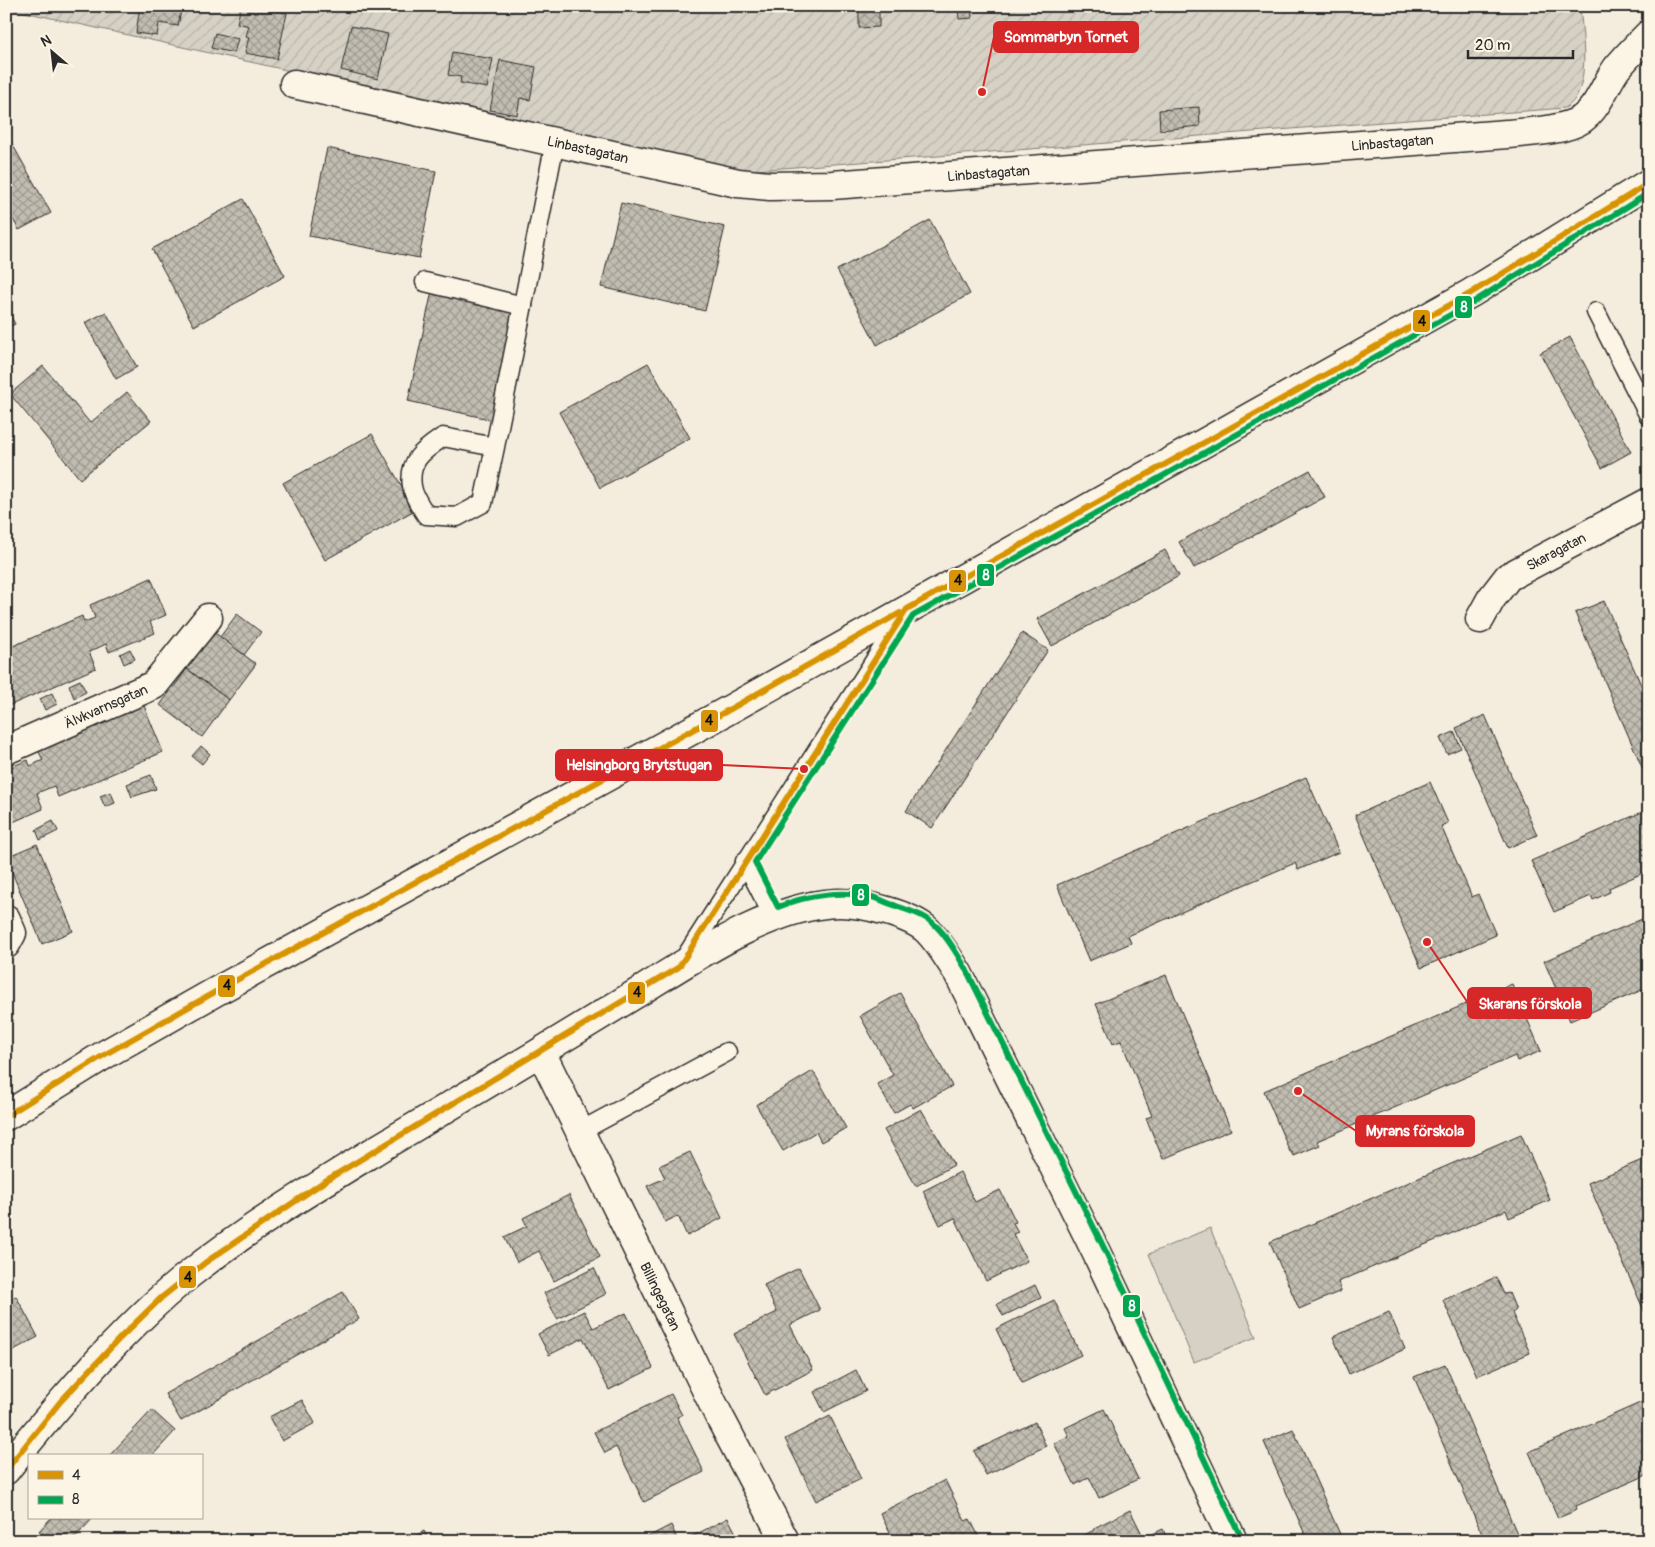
<svg xmlns="http://www.w3.org/2000/svg" width="1655" height="1547" viewBox="0 0 1655 1547" font-family="Pangolin,sans-serif">
  <defs>
    <pattern id="garden-furrows" width="10" height="10" patternUnits="userSpaceOnUse" patternTransform="scale(1.25)"><rect width="10" height="10" fill="#d6d1c4"/><path d="M-1 1l2-2M0 10L10 0M9 11l2-2" fill="none" stroke="#b8b4a9"/></pattern>
    <pattern id="building-cross-hatch" width="8" height="8" patternUnits="userSpaceOnUse" patternTransform="scale(1.25)"><rect width="8" height="8" fill="#c2bdb1"/><path d="M0 0l8 8M0 8l8-8" fill="none" stroke="#9e9a90"/></pattern>
  </defs>
  <rect width="100%" height="100%" fill="#f4edde"/>
  <filter id="ink" filterUnits="userSpaceOnUse"><feTurbulence type="fractalNoise" baseFrequency=".02" numOctaves="2"/><feDisplacementMap in="SourceGraphic" scale="10" xChannelSelector="R" yChannelSelector="G"/><feConvolveMatrix kernelMatrix="1 2 1 2 8 2 1 2 1" color-interpolation-filters="sRGB"/></filter>
  <g filter="url(#ink)">
    <path fill="#d6d1c4" stroke="#807e78" d="M1210 1228 1256 1337 1194 1362 1149 1254Z"/>
    <path fill="url(#garden-furrows)" stroke="#807e78" d="M6 6H1580C1582 33 1593 93 1565 108L743 171 6 8Z"/>
    <g fill="url(#building-cross-hatch)" stroke="#2b2b2b">
      <path d="M140 6H182L178 26 159 23 157 36 136 33Z"/>
      <path d="M241 6 255 8V7L287 13 277 59 245 53 249 37 246 36 249 26 237 23Z"/>
      <path d="M859 6H879V27L859 28Z"/>
      <path d="M958 6H971L972 18 959 19Z"/>
      <path d="M351 26 388 34 378 79 341 70Z"/>
      <path d="M215 33 238 39 234 53 211 48Z"/>
      <path d="M452 52 493 59 487 88 460 83 461 77 448 75Z"/>
      <path d="M500 60 536 67 530 100 520 98 517 115 490 110Z"/>
      <path d="M1199 107 1200 126 1160 130 1159 110Z"/>
      <path d="M6 133 51 213 19 230 6 207Z"/>
      <path d="M327 148 436 171 419 258 309 236Z"/>
      <path d="M243 199 285 276 194 326 152 249Z"/>
      <path d="M621 203 725 227 705 311 601 287Z"/>
      <path d="M930 220 970 294 877 345 837 270Z"/>
      <path d="M432 291 518 309 493 420 408 401Z"/>
      <path d="M6 307 15 324 6 329Z"/>
      <path d="M106 312 137 367 116 379 85 323Z"/>
      <path d="M1570 337 1631 452 1602 468 1540 353Z"/>
      <path d="M648 363 690 438 600 488 559 412Z"/>
      <path d="M43 366 90 423 127 392 151 421 80 479 10 394Z"/>
      <path d="M372 434 415 510 325 560 283 483Z"/>
      <path d="M1310 470 1325 497 1194 568 1179 542Z"/>
      <path d="M1165 550 1179 576 1052 646 1037 619Z"/>
      <path d="M151 578 166 615 150 622 155 633 109 652 106 644 89 652 96 668 6 707V649L82 616 84 622 95 618 90 605Z"/>
      <path d="M1604 601 1649 703V783L1575 613Z"/>
      <path d="M237 614 261 632 244 655 220 637Z"/>
      <path d="M214 632 256 664 229 700 187 669Z"/>
      <path d="M1022 633 1048 650 932 828 906 811Z"/>
      <path d="M130 649 135 659 124 664 120 654Z"/>
      <path d="M187 669 229 700 202 737 160 705Z"/>
      <path d="M80 680 86 692 74 698 69 685Z"/>
      <path d="M52 693 57 704 45 710 40 699Z"/>
      <path d="M142 701 163 752 58 797 54 786 37 793 43 809 6 825V769L28 760 30 766 43 760 36 746Z"/>
      <path d="M1485 715 1537 835 1508 848 1456 728Z"/>
      <path d="M1454 732 1461 748 1447 754 1440 738Z"/>
      <path d="M201 746 210 754 202 764 192 756Z"/>
      <path d="M151 775 156 789 132 797 127 784Z"/>
      <path d="M1306 777 1339 852 1298 870 1295 863 1211 899 1128 936 1131 943 1089 961 1057 885Z"/>
      <path d="M1430 782 1448 823 1441 826 1472 897 1478 894 1496 935 1421 968 1355 815Z"/>
      <path d="M111 792 115 803 105 807 100 796Z"/>
      <path d="M1649 809V876L1647 877 1645 872 1609 888 1610 892 1593 900 1591 896 1554 912 1531 861Z"/>
      <path d="M53 821 58 831 40 840 36 830Z"/>
      <path d="M37 844 73 931 42 944 6 858V857Z"/>
      <path d="M1649 916V987L1570 1021 1544 961Z"/>
      <path d="M1166 975 1231 1130 1163 1159 1146 1118 1152 1116 1121 1041 1113 1044 1096 1004Z"/>
      <path d="M1512 984 1541 1051 1517 1061 1515 1056 1317 1141 1320 1145 1294 1156 1292 1152H1290L1264 1091Z"/>
      <path d="M900 993 952 1086 913 1108 910 1104 894 1113 877 1084 893 1075 860 1016Z"/>
      <path d="M813 1071 846 1128 821 1142 816 1132 783 1151 756 1105Z"/>
      <path d="M921 1109 954 1165 916 1186 884 1130Z"/>
      <path d="M1521 1134 1550 1200 1509 1218 1506 1210 1338 1282 1341 1291 1299 1309 1270 1242Z"/>
      <path d="M690 1152 722 1218 687 1236 678 1216 665 1222 647 1186 665 1178 659 1166Z"/>
      <path d="M1649 1157V1322L1588 1183Z"/>
      <path d="M960 1172 975 1202 1000 1190 1016 1222 1013 1223 1018 1232 1013 1234 1027 1261 986 1281 955 1218 940 1225 923 1191Z"/>
      <path d="M569 1195 600 1257 554 1281 539 1251 517 1262 504 1237 527 1226 523 1218Z"/>
      <path d="M594 1268 606 1294 557 1319 544 1293Z"/>
      <path d="M799 1268 820 1310 790 1325 813 1370 765 1395 734 1334 777 1312 764 1285Z"/>
      <path d="M1496 1277 1504 1294 1509 1293 1516 1310 1512 1313 1530 1353 1477 1376 1443 1300Z"/>
      <path d="M1035 1285 1041 1298 1003 1316 997 1304Z"/>
      <path d="M343 1292 359 1319 181 1421 165 1394Z"/>
      <path d="M16 1296 38 1337 6 1354V1301Z"/>
      <path d="M1054 1300 1081 1355 1022 1383 996 1329Z"/>
      <path d="M584 1311 593 1328 626 1313 653 1368 609 1390 583 1338 549 1355 538 1334Z"/>
      <path d="M1389 1312 1405 1349 1349 1374 1333 1337Z"/>
      <path d="M1445 1364 1518 1536 1508 1541H1485L1414 1377Z"/>
      <path d="M856 1370 866 1391 824 1412 814 1392Z"/>
      <path d="M671 1394 682 1415 677 1417 704 1472 644 1502 616 1447 605 1453 594 1432Z"/>
      <path d="M1649 1399V1474L1576 1506 1577 1510 1558 1518 1529 1452Z"/>
      <path d="M302 1400 315 1423 282 1441 269 1417Z"/>
      <path d="M1104 1409 1138 1479 1099 1498 1089 1477 1075 1485 1054 1443 1069 1436 1065 1428Z"/>
      <path d="M152 1410 175 1431 152 1456H109Z"/>
      <path d="M830 1416 861 1479 816 1501 785 1439Z"/>
      <path d="M1035 1422 1046 1446 986 1475 974 1451Z"/>
      <path d="M1293 1429 1343 1541H1308L1264 1442Z"/>
      <path d="M945 1480 965 1521 970 1519 981 1541H894L880 1513Z"/>
      <path d="M1130 1510 1144 1538 1163 1529 1168 1541H1073L1094 1530V1528Z"/>
      <path d="M51 1518H93L72 1541H49L39 1531Z"/>
      <path d="M728 1518 740 1541H683Z"/>
      <path d="M671 1525 678 1541H640Z"/>
      <path d="M424 1531 429 1541H407Z"/>
    </g>
    <g fill="none" stroke-linecap="round" stroke-linejoin="round">
      <g stroke="#2b2b2b" stroke-width="21">
        <g id="service">
          <path d="M425 282 523 306"/>
          <path d="M1596 312 1649 416"/>
          <path d="M495 447 483 503 457 517 426 515C421 507 413 496 412 486 408 460 424 450 443 437L495 447 555 142"/>
          <path d="M745 861 774 918"/>
          <path d="M683 961 903 616"/>
          <path d="M579 1132 727 1052"/>
        </g>
      </g>
      <g stroke="#2b2b2b" stroke-width="31">
        <g id="minor">
          <path id="s1" d="M294 84 738 183 770 186 832 185 1507 134C1529 132 1564 131 1582 119 1599 107 1605 84 1617 68 1627 56 1638 45 1649 34"/>
          <path id="s2" d="M1480 619 1491 599 1508 577 1649 502"/>
          <path id="s3" d="M6 750 154 685 208 618"/>
          <path d="M6 919 12 933 6 944"/>
          <path id="s4" d="M541 1052 719 1416 785 1541"/>
          <path d="M6 1470C36 1431 68 1394 101 1358 128 1330 155 1302 186 1277 245 1230 311 1190 376 1150 430 1118 484 1086 537 1054 572 1033 607 1011 642 990 696 956 774 904 839 903 863 903 909 914 927 930 940 943 948 958 958 973L1096 1252 1233 1541"/>
        </g>
      </g>
      <g stroke="#2b2b2b" stroke-width="31">
        <path id="tertiary" d="M6 1116 104 1055 215 992 725 712 1471 293 1649 183"/>
      </g>
      <use href="#service" stroke="#fcf5e5" stroke-width="18"/>
      <use href="#minor" stroke="#fcf5e5" stroke-width="28"/>
      <use href="#tertiary" stroke="#fcf5e5" stroke-width="28"/>
      <g stroke="#fcf5e5" stroke-width="10">
        <g id="bus-1">
          <path d="M6 1116 104 1055 215 992 725 712 900 613"/>
          <path d="M6 1470 60 1402 120 1338 161 1298 206 1262 325 1181 679 967 907 609 1471 293 1649 183"/>
        </g>
      </g>
      <g stroke="#fcf5e5" stroke-width="10">
        <path id="bus-2" d="M1241 1537 1104 1248 966 969C957 954 948 937 935 925 924 914 908 911 894 905 887 903 880 899 872 897 842 890 807 895 778 907L755 862 913 616 1475 301 1649 193"/>
      </g>
      <use href="#bus-1" stroke="#d89406" stroke-width="6"/>
      <use href="#bus-2" stroke="#00a650" stroke-width="6"/>
    </g>
  </g>
  <g text-anchor="middle" stroke-width="4.5" stroke-linejoin="round" paint-order="stroke">
    <g font-size="14" fill="#2b2b2b" stroke="#fcf5e5">
      <text dy="5" stroke="none"><textPath href="#s1" startOffset="1111">Linbastagatan</textPath></text>
      <text dy="5" stroke="none"><textPath href="#s1" startOffset="301">Linbastagatan</textPath></text>
      <text dy="5" stroke="none"><textPath href="#s1" startOffset="706">Linbastagatan</textPath></text>
      <text dy="5" stroke="none"><textPath href="#s2" startOffset="105">Skaragatan</textPath></text>
      <text dy="5" stroke="none"><textPath href="#s3" startOffset="109">Älvkvarnsgatan</textPath></text>
      <text dy="5" stroke="none"><textPath href="#s4" startOffset="272">Billingegatan</textPath></text>
    </g>
  </g>
  <path fill="none" stroke="#d62828" stroke-width="2" d="M982 92L994 37M804 769L722 765M1427 942L1468 1003M1298 1091L1356 1131"/>
  <g fill="#d62828" stroke="#fcf5e5" stroke-width="2">
    <circle cx="982" cy="92" r="5"/>
    <circle cx="804" cy="769" r="5"/>
    <circle cx="1427" cy="942" r="5"/>
    <circle cx="1298" cy="1091" r="5"/>
  </g>
  <g fill="#d62828" stroke="#d62828" stroke-width="2">
    <rect x="994" y="22" width="144" height="30" rx="5"/>
    <rect x="556" y="750" width="166" height="30" rx="5"/>
    <rect x="1468" y="988" width="123" height="30" rx="5"/>
    <rect x="1356" y="1116" width="118" height="30" rx="5"/>
  </g>
  <g font-size="15" text-anchor="middle" font-weight="bold" fill="#fff">
    <text x="1066" y="42">Sommarbyn Tornet</text>
    <text x="639" y="770">Helsingborg Brytstugan</text>
    <text x="1530" y="1009">Skarans förskola</text>
    <text x="1415" y="1136">Myrans förskola</text>
  </g>
  <g stroke="#fcf5e5" stroke-width="2">
    <rect x="1454" y="295" width="19" height="24" rx="5" fill="#00a650"/>
    <rect x="1412" y="309" width="19" height="24" rx="5" fill="#d89406"/>
    <rect x="976" y="563" width="19" height="24" rx="5" fill="#00a650"/>
    <rect x="948" y="569" width="19" height="24" rx="5" fill="#d89406"/>
    <rect x="700" y="709" width="19" height="24" rx="5" fill="#d89406"/>
    <rect x="851" y="883" width="19" height="24" rx="5" fill="#00a650"/>
    <rect x="217" y="974" width="19" height="24" rx="5" fill="#d89406"/>
    <rect x="627" y="981" width="19" height="24" rx="5" fill="#d89406"/>
    <rect x="178" y="1265" width="19" height="24" rx="5" fill="#d89406"/>
    <rect x="1122" y="1294" width="19" height="24" rx="5" fill="#00a650"/>
  </g>
  <g font-size="14" text-anchor="middle" font-weight="bold" fill="#fff">
    <text x="1464" y="312">8</text>
    <text x="986" y="580">8</text>
    <text x="861" y="900">8</text>
    <text x="1132" y="1311">8</text>
  </g>
  <g font-size="14" text-anchor="middle" font-weight="bold" fill="#111">
    <text x="1422" y="326">4</text>
    <text x="958" y="585">4</text>
    <text x="709" y="725">4</text>
    <text x="227" y="990">4</text>
    <text x="637" y="997">4</text>
    <text x="188" y="1282">4</text>
  </g>
  <rect width="1655" height="1547" fill="none" stroke="#fcf5e5" stroke-width="25"/>
  <rect x="12" y="12" width="1630" height="1522" fill="none" stroke="#2b2b2b" stroke-width="2" filter="url(#ink)"/>
  <rect x="28" y="1454" width="175" height="65" fill="#fcf5e5" stroke="#a8a49b"/>
  <rect x="38" y="1471" width="25" height="8" fill="#d89406" stroke="#a8a49b"/>
  <text x="72" y="1480" font-size="15" fill="#2b2b2b">4</text>
  <rect x="38" y="1496" width="25" height="8" fill="#00a650" stroke="#a8a49b"/>
  <text x="72" y="1504" font-size="15" fill="#2b2b2b">8</text>
  <g transform="translate(52 52) rotate(332)" stroke="#fcf5e5" stroke-width="4" paint-order="stroke">
  <path d="M0-4L9 19L0 12L-9 19Z" fill="#2b2b2b"/>
  <text y="-8" font-size="14" font-weight="bold" text-anchor="middle" fill="#2b2b2b">N</text>
  </g>
  <path d="M1468 50v8h105v-8" fill="none" stroke="#2b2b2b" stroke-width="2.5"/>
  <text x="1475" y="50" font-size="15" fill="#2b2b2b" stroke="#fcf5e5" stroke-width="4" paint-order="stroke">20 m</text>
</svg>
